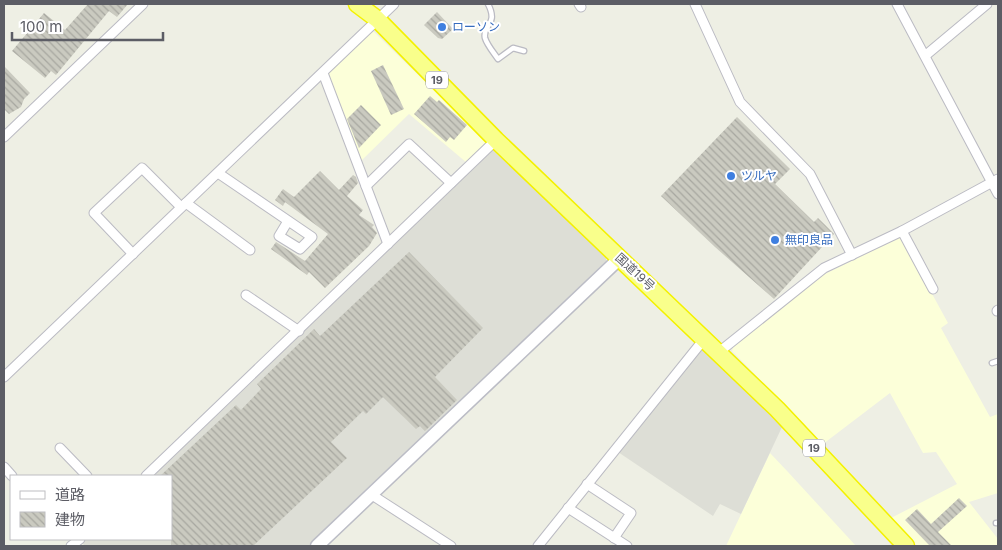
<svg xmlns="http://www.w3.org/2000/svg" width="1002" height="550" viewBox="0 0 1002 550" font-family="Inter,'Noto Sans JP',sans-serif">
  <defs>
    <pattern id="building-back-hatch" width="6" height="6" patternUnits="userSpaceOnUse" patternTransform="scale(1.25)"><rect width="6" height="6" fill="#cacac0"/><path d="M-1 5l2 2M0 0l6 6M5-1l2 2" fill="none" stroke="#a7a7a0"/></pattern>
  </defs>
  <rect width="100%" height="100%" fill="#eeefe4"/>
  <g fill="#fcffd9">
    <path d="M372 30 487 142V145L467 163 409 114 360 162 328 79V73Z"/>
    <path d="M901 237 948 323 941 328 990 417 998 414V493L969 502 998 539V546H916L891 518 957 484 936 452 923 453 890 393 823 444 732 351 733 347 821 276Z"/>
    <path d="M770 453 788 472 856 546H726Z"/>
  </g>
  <g fill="#ddded6">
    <path d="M490 150H493L606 256V261L308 546H85L81 542 85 539H171V476H150Z"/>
    <path d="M706 350 782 427 741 514 720 504 713 516 618 452 701 351Z"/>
  </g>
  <g fill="url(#building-back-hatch)">
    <path d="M88 4H128L117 17 109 11 56 75 51 71 45 78 12 51 44 13 65 30Z"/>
    <path d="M437 12 453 29 442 39 438 38 424 25Z"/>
    <path d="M383 65 404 109 391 115 371 71Z"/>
    <path d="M4 66 30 93 24 99 21 107 9 114 4 109Z"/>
    <path d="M430 96 437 102 439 100 467 125 454 140 450 137 446 142 414 114Z"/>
    <path d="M361 105 381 125 359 148 347 119Z"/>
    <path d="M737 117 790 169 775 184 814 222 818 218 834 234 774 299 715 247 661 196Z"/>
    <path d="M320 171 339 190 353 175 356 177 358 183 347 196 363 210 359 215 374 225 372 227 377 233 369 246 325 288 309 272 307 275 271 249 276 242 305 261 328 234 285 202 283 206 275 200 283 189 294 197Z"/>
    <path d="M409 252 483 328 435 377 457 400 425 431 420 426 416 429 383 397 366 414 363 411 331 442 347 458 253 546H171V476H160L236 405 241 410 261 389 257 384 314 329 320 336Z"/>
    <path d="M959 498 967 506 938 532 952 546H930L905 520 917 509 931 524Z"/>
  </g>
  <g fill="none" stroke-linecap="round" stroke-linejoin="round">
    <g stroke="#bbbbc3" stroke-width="7">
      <g id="lane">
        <path d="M488 4C499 25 482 25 485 38 487 45 494 53 498 59L513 48 524 51"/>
        <path d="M992 363 998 361"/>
        <path d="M996 523H998"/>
      </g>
    </g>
    <g stroke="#bbbbc3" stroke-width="11">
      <g id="street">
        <path d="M579 4 581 7"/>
        <path d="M695 4 740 102 810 174 852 255"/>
        <path d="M897 4 998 194"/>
        <path d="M926 55 987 4"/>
        <path d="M323 73 388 244"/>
        <path d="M4 137 143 4"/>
        <path d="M218 173 312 237 300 249 279 236 288 221"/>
        <path d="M366 186 409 144 451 183"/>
        <path d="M186 203 250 250"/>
        <path d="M902 231 933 289"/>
        <path d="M133 254 94 213 142 168 181 207"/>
        <path d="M246 295 299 331"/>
        <path d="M997 311 998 310"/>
        <path d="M719 352 824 268 902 231 998 179"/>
        <path d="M4 377 394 4"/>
        <path d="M60 448 87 476"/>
        <path d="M4 467 12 476"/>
        <path d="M146 476 496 140"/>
        <path d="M587 484 631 513 614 538"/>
        <path d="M372 495 451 546"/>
        <path d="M568 508 627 546"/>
        <path d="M71 546 80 539"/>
        <path d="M538 546 705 338"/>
      </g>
    </g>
    <g stroke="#bcbdc6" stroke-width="15">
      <path id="secondary" d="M317 546 620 258"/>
    </g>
    <g stroke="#f3f100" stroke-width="19">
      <path id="highway" d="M357 4 377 19 496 140 777 409 906 546"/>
    </g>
    <use href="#lane" stroke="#fff" stroke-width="4.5"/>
    <use href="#street" stroke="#fff" stroke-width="9"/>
    <use href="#secondary" stroke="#fff" stroke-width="12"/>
    <use href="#highway" stroke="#f9ff8b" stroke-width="16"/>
  </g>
  <g fill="#3f7fe0" stroke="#fff" stroke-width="2">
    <circle cx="442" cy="27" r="5"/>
    <circle cx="731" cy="176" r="5"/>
    <circle cx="775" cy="240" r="5"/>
  </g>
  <g text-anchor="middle" stroke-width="4" stroke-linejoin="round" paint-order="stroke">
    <g fill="#fff" stroke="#8d8e93" stroke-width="1">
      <rect x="426" y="71.5" width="22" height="17" rx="4"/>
      <rect x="803" y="439.5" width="22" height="17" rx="4"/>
    </g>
    <g font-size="11" font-weight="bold" fill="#5c5d65">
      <text x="437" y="84">19</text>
      <text x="814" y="452">19</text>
    </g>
    <g font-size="12" fill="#366cbe" stroke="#fff" text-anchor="start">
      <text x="452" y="31">ローソン</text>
      <text x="741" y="180">ツルヤ</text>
      <text x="785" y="244">無印良品</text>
    </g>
    <g font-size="12" fill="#5c5d65" stroke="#fff">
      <text transform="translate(635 272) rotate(43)" y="4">国道19号</text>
    </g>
  </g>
  <rect width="1002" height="550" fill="none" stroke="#5c5d65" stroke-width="10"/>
  <rect x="10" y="475" width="162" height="65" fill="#ffffff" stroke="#bebec1"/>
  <rect x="20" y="491" width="25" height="8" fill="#ffffff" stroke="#bebec1"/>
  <text x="55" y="500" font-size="15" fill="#5c5d65">道路</text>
  <rect x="20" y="512" width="25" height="15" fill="url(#building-back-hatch)" stroke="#bebec1"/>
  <text x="55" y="525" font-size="15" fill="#5c5d65">建物</text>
  <path d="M12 32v8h151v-8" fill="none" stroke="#5c5d65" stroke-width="2.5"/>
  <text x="20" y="32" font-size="15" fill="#5c5d65" stroke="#ffffff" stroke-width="4" paint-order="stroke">100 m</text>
</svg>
